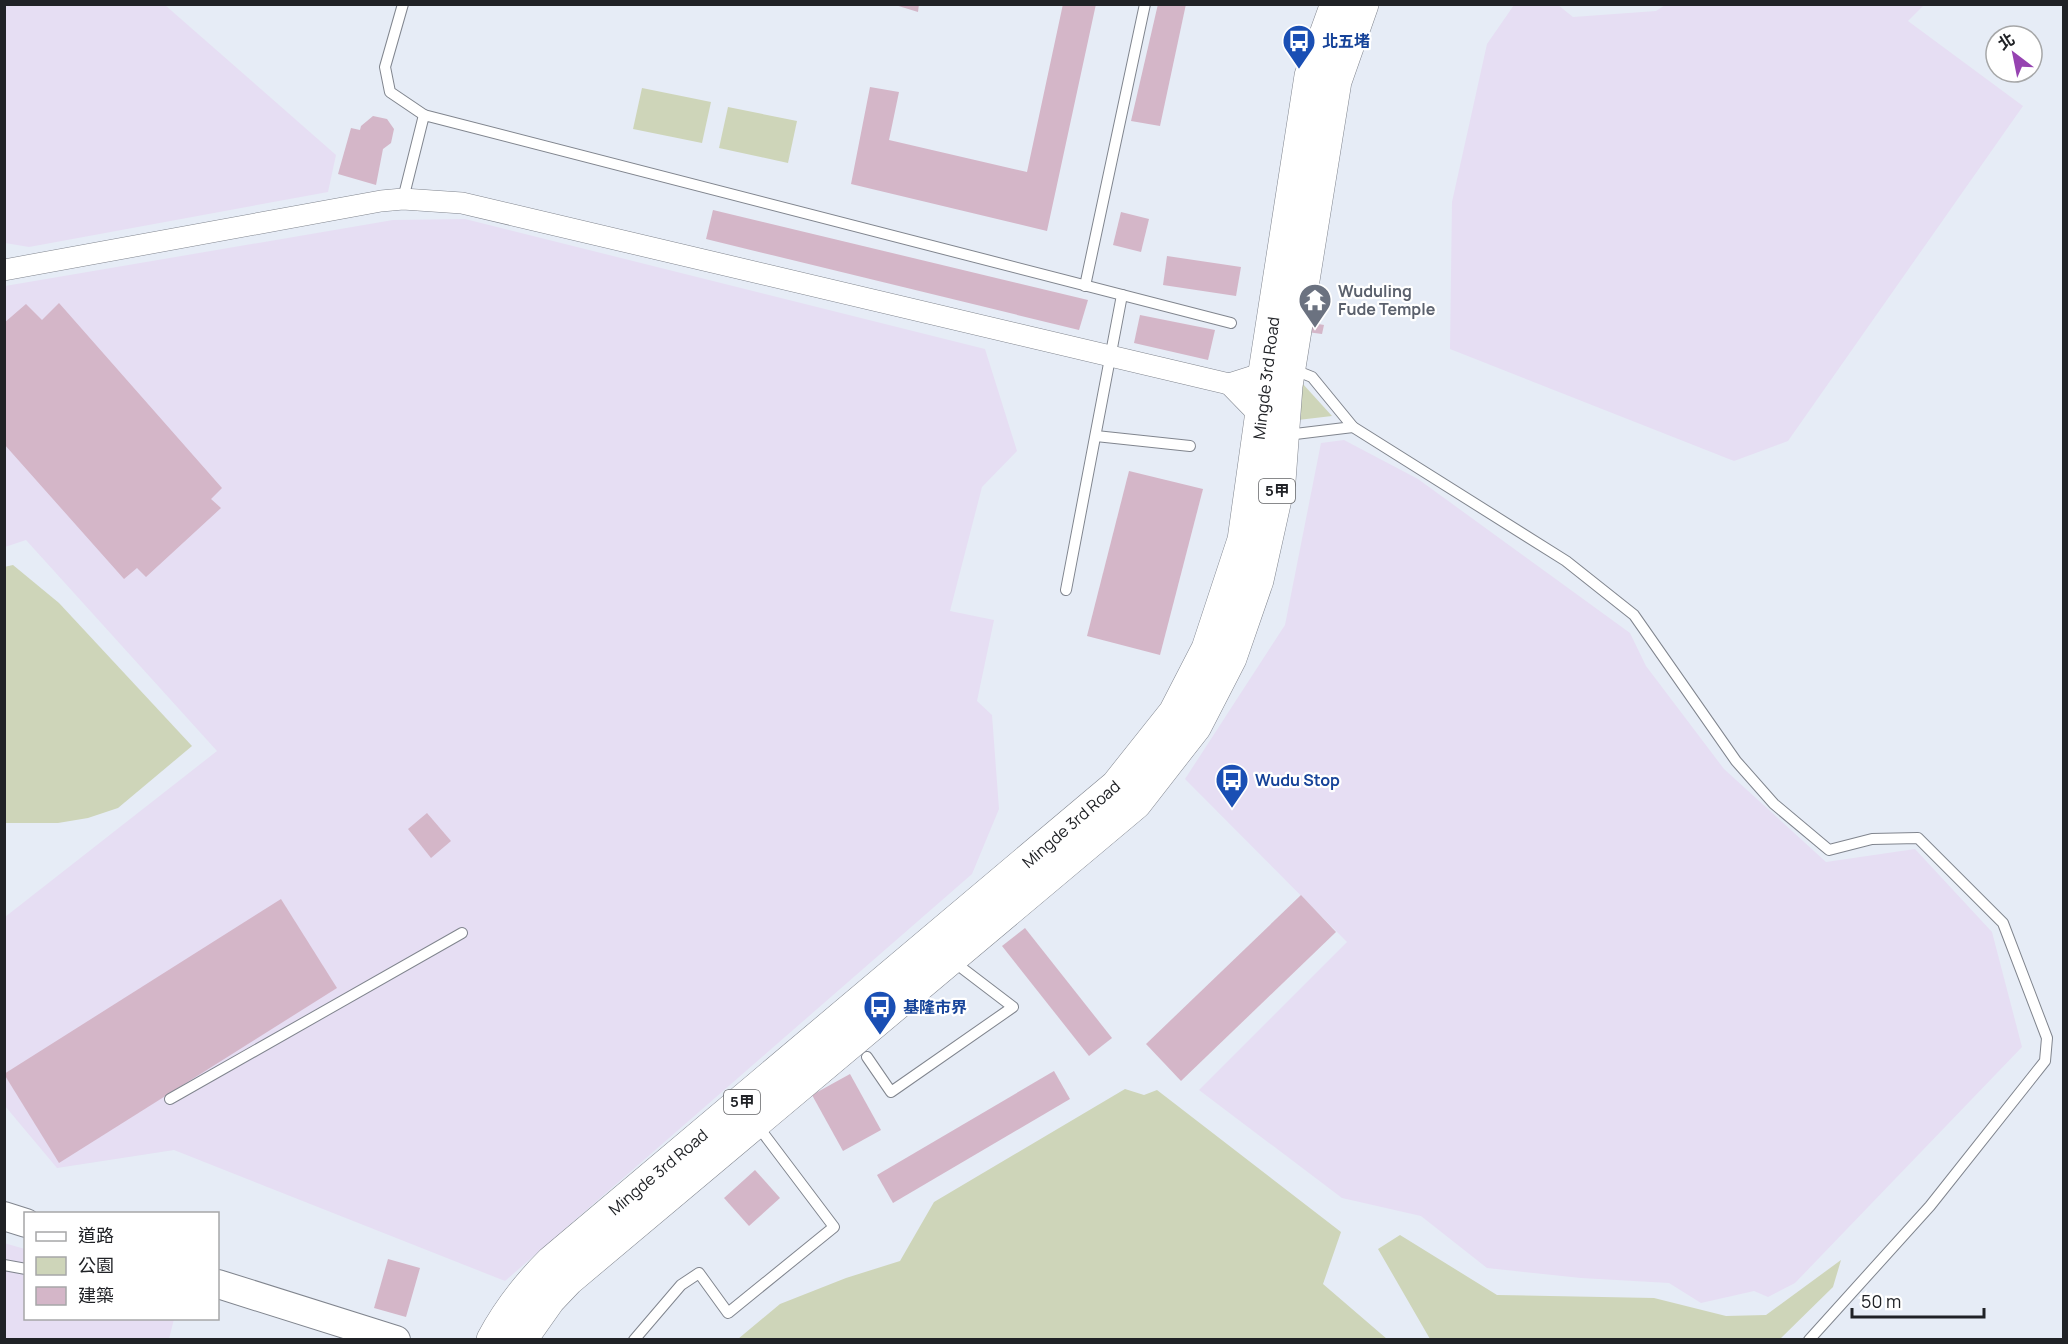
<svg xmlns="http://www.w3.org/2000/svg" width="2068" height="1344" viewBox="0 0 2068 1344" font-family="Manrope,'Noto Sans TC',sans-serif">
  <rect width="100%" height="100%" fill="#e6ecf6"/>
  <g fill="#e6def3">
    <path d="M11 4 165 5 336 155 328 192 29 247 5 243 4 6Z"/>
    <path d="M1665 5H1924L1908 21 2023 106 1788 441 1734 461 1450 349 1452 202 1487 44 1514 5H1558L1573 17 1656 11Z"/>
    <path d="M465 219 985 349 1017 451 982 487 950 611 994 620 977 701 992 715 999 809 972 874 505 1281 174 1150 57 1168 5 1106V917L217 751 26 540 5 547V286L393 220Z"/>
    <path d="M1344 440 1418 479 1630 633 1646 666 1724 769 1826 862 1915 849 1992 932 2022 1047 1795 1283 1768 1297 1754 1291 1701 1303 1669 1283 1581 1278 1487 1268 1421 1216 1342 1198 1199 1090 1347 942 1185 779 1285 625 1321 443Z"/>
    <path d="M4 1243 25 1249 26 1318 174 1319 169 1339H5Z"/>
  </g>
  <g fill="#ced5b9">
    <path d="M642 88 711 102 702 143 633 129Z"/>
    <path d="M728 107 797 121 788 163 719 148Z"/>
    <path d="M1302 383 1332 416 1298 420Z"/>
    <path d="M13 565 59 603 192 746 118 808 88 818 58 823H5L4 567Z"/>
    <path d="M1125 1089 1144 1095 1157 1090 1341 1232 1323 1284 1387 1339H738L780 1304 846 1278 900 1261 934 1202Z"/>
    <path d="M1400 1235 1497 1295 1654 1298 1726 1316 1766 1315 1841 1260 1833 1287 1780 1339H1430L1378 1249Z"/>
  </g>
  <g fill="#d4b6c8">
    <path d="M892 4H919L918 12Z"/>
    <path d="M1063 4H1096L1047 231 851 184 870 87 899 92 889 140 1027 172Z"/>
    <path d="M1158 4H1186L1160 126 1131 121Z"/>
    <path d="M373 116 387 119 394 129 391 143 383 149 376 185 338 174 351 128 360 130 361 126Z"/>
    <path d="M713 210 1088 300 1079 330 706 239Z"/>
    <path d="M1121 212 1149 219 1141 252 1113 245Z"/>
    <path d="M1167 256 1241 267 1236 296 1163 285Z"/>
    <path d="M59 303 222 488 211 499 221 508 146 577 137 568 124 579 4 444V323L26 304 42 320Z"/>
    <path d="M1140 315 1215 330 1208 360 1134 343Z"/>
    <path d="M1308 322 1324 325 1322 334 1307 332Z"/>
    <path d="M1129 471 1203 489 1160 655 1087 636Z"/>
    <path d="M427 813 451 841 431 858 408 829Z"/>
    <path d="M1301 895 1336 932 1181 1081 1146 1044Z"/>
    <path d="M281 899 337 988 59 1163 4 1074Z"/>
    <path d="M1025 928 1112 1038 1089 1056 1002 946Z"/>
    <path d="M1054 1071 1070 1099 893 1203 877 1175Z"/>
    <path d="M850 1074 881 1130 843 1151 812 1095Z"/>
    <path d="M755 1170 780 1198 749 1226 724 1198Z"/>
    <path d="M388 1259 420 1268 406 1317 374 1308Z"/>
  </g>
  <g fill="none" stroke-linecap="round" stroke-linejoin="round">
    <g stroke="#80858e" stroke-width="12">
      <g id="lane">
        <path d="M403 4 385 67 390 92 424 115"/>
        <path d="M403 199 424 115 1231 323"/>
        <path d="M1085 286 1145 4"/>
        <path d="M1292 369 1312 377 1353 427 1566 561 1634 615 1736 761 1774 804 1829 850 1872 839 1918 838 2003 923 2047 1038 2045 1061 1930 1206 1809 1340"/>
        <path d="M1287 435 1353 427"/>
        <path d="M1096 436 1190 446"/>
        <path d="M1066 590 1122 295"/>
        <path d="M867 1057 891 1092 1013 1007 954 962"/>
        <path d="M170 1099 462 933"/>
        <path d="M4 1265 26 1269"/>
        <path d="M634 1340 681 1285 699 1273 728 1313 834 1227 757 1125"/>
      </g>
    </g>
    <g stroke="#80858e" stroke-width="22">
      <g id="street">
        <path d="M4 270 381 201 403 199 462 203 1229 384 1273 370"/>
        <path d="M1229 384 1266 422"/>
      </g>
    </g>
    <g stroke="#80858e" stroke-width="30">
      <g id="secondary">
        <path d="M4 1216 26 1223"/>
        <path d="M218 1284 396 1340"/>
      </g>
    </g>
    <g stroke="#80858e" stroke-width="34">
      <g id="primary">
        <path d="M493 1340C509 1310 529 1285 552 1262L1117 786 1175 713 1208 649 1244 540 1261 419 1265 372 1311 76 1337 4"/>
        <path d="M520 1340 549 1299 568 1279 1135 803 1195 726 1230 658 1257 580 1279 481 1286 386 1335 81 1362 4"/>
      </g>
    </g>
    <use href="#lane" stroke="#fff" stroke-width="10"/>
    <use href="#street" stroke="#fff" stroke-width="21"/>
    <use href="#secondary" stroke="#fff" stroke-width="28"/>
    <use href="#primary" stroke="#fff" stroke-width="33"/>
  </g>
  <defs>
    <g id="bus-pin" transform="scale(1.725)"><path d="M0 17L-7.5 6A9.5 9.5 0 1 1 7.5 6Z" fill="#1a4fb4" stroke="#fff"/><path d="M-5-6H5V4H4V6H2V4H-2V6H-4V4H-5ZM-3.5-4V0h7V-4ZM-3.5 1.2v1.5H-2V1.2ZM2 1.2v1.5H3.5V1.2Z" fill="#fff"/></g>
    <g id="temple-pin" transform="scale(1.725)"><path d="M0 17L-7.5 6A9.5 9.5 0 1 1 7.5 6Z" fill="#6b7280" stroke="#fff"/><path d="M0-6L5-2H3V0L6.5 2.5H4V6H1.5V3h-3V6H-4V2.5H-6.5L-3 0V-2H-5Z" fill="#fff"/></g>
  </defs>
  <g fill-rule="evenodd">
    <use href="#bus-pin" x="1299" y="41"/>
    <use href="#temple-pin" x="1315" y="300"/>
    <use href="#bus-pin" x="1232" y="780"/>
    <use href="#bus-pin" x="880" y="1007"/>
  </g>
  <g text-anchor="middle" stroke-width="4.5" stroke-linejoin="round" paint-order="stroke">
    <g fill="#fff" stroke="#636467" stroke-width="1.5">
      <rect x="1259" y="479" width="36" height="24" rx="4.5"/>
      <rect x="724" y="1090" width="36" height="24" rx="4.5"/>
    </g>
    <g font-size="15" font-weight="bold" fill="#202226">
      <text x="1277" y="496">5甲</text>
      <text x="742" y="1107">5甲</text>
    </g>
    <g font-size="16" font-weight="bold" fill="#164399" stroke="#fff" text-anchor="start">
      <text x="1322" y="47">北五堵</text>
      <text x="1255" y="786">Wudu Stop</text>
      <text x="903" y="1013">基隆市界</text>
    </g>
    <g font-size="16" font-weight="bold" fill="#5b616d" stroke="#fff" text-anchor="start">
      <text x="1338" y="297">Wuduling<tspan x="1338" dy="18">Fude Temple</tspan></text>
    </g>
    <g font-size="16" fill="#202226" stroke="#fff">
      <text transform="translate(1266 378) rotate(-83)" y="6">Mingde 3rd Road</text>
      <text transform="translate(1071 824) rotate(-41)" y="6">Mingde 3rd Road</text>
      <text transform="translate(658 1172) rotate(-40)" y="6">Mingde 3rd Road</text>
    </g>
  </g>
  <rect width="2068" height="1344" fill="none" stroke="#202226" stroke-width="12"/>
  <rect x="24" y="1212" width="195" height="108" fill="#ffffff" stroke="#a6a7a8" stroke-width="1.5"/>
  <rect x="36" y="1232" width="30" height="9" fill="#ffffff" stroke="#a6a7a8" stroke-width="1.5"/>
  <text x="78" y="1242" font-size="18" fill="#202226">道路</text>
  <rect x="36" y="1257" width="30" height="18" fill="#ced5b9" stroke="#a6a7a8" stroke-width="1.5"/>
  <text x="78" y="1272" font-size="18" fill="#202226">公園</text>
  <rect x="36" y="1287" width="30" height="18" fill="#d4b6c8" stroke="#a6a7a8" stroke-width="1.5"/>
  <text x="78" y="1302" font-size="18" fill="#202226">建築</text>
  <g transform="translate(2014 54) rotate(328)"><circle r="28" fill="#ffffff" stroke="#a6a7a8" stroke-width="1.5"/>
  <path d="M0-4.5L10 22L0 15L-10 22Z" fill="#9643b1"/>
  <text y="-9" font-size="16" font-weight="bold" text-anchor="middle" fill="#202226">北</text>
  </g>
  <path d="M1852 1308v9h132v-9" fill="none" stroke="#202226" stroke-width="3"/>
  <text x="1861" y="1308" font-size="18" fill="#202226" stroke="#ffffff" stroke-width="4.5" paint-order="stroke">50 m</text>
</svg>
